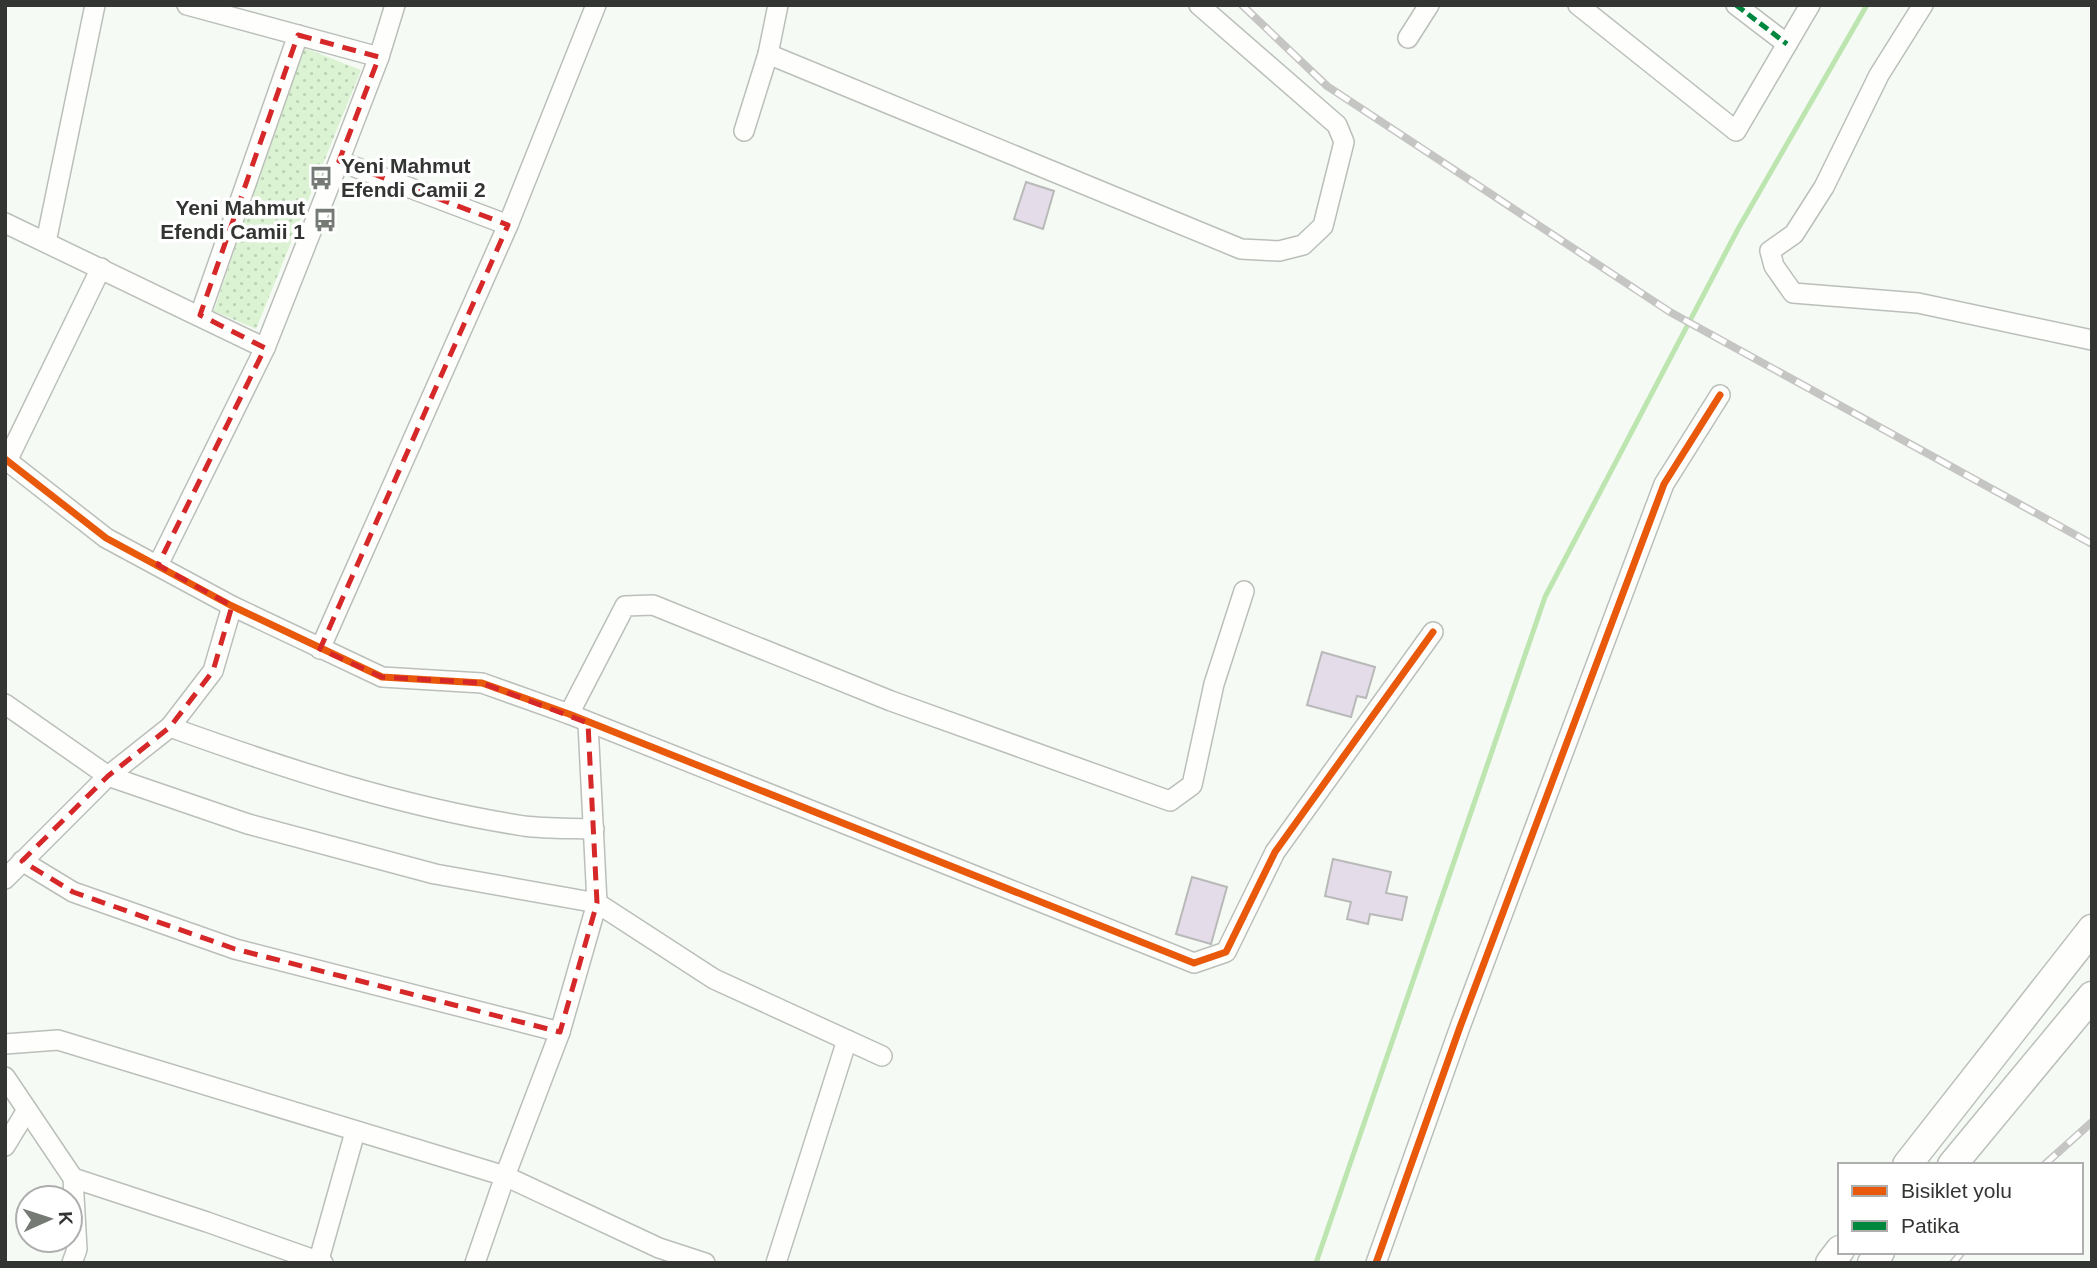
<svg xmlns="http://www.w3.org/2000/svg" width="2097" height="1268" viewBox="0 0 2097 1268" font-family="Arial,sans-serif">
  <defs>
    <pattern id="park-dots" width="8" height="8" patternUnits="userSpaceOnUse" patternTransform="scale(1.75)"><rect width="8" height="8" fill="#dbf3d3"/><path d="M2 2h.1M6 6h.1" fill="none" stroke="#bcd1b6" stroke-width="1.8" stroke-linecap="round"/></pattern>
  </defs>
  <rect width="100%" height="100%" fill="#f5faf4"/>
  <path fill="url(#park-dots)" d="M302 47 361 70 256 329 214 311Z"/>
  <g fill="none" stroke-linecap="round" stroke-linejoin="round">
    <path stroke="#bce5af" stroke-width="5" d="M1316 1263 1545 597 1738 229 1867 5"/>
  </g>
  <g fill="#e4dce8" stroke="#b8b9b8" stroke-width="2">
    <path d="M1026 182 1054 191 1043 229 1014 219Z"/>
    <path d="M1322 652 1375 667 1366 698 1357 696 1351 717 1307 705Z"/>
    <path d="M1333 859 1391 872 1386 893 1407 897 1402 920 1370 914 1368 924 1347 919 1351 902 1325 896Z"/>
    <path d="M1192 877 1227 887 1211 944 1176 934Z"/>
  </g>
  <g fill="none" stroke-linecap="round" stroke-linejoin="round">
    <g stroke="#bbbfba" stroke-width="22">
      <g id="minor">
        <path d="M187 5 379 57"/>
        <path d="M1578 5 1736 131 1810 5"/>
        <path d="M1736 5 1787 44"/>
        <path d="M1923 5 1879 75 1824 187 1794 234 1770 251 1774 266 1793 293 1918 303 2092 340"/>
        <path d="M1408 38 1429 5"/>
        <path d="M768 54 1241 249 1279 251 1303 245 1323 226 1344 142 1337 125 1199 5"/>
        <path d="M744 131 768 54 778 5"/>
        <path d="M339 161 508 225"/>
        <path d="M5 223 265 348"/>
        <path d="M46 242 95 5"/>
        <path d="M200 315 298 35"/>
        <path d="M5 459 106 538 232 606 382 677 482 683 569 714 1194 963 1226 952 1275 852 1433 632"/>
        <path d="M7 461 101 268"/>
        <path d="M158 565 265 348 339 161 379 57 395 5"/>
        <path d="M320 649 508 225 596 5"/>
        <path d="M5 704 108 776 248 824 435 874 597 903 714 979 882 1056"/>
        <path d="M569 714 625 606 653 605 891 701 1170 801 1192 785 1214 684 1244 591"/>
        <path d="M170 727C286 769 402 807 524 826 547 829 571 828 594 829"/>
        <path d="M22 861 73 892 235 949 560 1032"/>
        <path d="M5 879 108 776 170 727 213 671 232 606"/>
        <path d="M5 1044 58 1040 505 1176 659 1248 705 1263"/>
        <path d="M5 1077 73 1178 77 1249 72 1263"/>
        <path d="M5 1146 27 1110"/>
        <path d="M73 1178 207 1222 323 1263"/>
        <path d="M318 1263 355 1132"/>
        <path d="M475 1263 505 1176 560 1032 597 903 588 723"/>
        <path d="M776 1263 847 1040"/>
        <path d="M1376 1263 1460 1027 1664 484 1720 395"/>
      </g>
    </g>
    <g stroke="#bbbfba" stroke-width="31">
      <g id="highway">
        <path d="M1907 1165 2092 929"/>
        <path d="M1952 1165 2092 996"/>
        <path d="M1830 1263 1840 1250"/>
        <path d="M1872 1263 1880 1252"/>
      </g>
    </g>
    <use href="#minor" stroke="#fefefd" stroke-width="19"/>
    <use href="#highway" stroke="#fefefd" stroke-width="28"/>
    <g stroke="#c5c5c4" stroke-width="8">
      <g id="rail">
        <path d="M1242 5 1327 86 1670 312 2092 544"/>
        <path d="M2044 1165 2092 1122"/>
        <path d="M1953 1263 1962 1252"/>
      </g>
    </g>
    <use href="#rail" stroke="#fff" stroke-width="5" stroke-dasharray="16" stroke-linecap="butt"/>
    <path stroke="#00873e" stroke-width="5" stroke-dasharray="10 5" stroke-linecap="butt" d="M1736 5 1787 44"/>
    <g stroke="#fff" stroke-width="11">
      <g id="cycleway">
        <path d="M5 459 106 538 232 606 382 677 482 683 569 714 1194 963 1226 952 1275 852 1433 632"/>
        <path d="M1376 1263 1460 1027 1664 484 1720 395"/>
      </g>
    </g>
    <use href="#cycleway" stroke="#e8590c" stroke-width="7"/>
  </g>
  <path fill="none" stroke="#d62828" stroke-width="5" stroke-dasharray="14 9" stroke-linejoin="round" d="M298 35 379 57 339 161 508 225 320 649 382 677 482 683 588 723 597 903 560 1032 235 949 73 892 22 861 108 776 170 727 213 671 232 606 158 565 265 348 200 315Z"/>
  <defs>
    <g id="bus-bare" transform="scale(1.89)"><path d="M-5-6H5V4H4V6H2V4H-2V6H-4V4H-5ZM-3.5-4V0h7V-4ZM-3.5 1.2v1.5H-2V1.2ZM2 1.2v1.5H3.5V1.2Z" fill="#767a75" stroke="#fff" stroke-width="2.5" paint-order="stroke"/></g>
  </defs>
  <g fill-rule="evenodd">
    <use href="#bus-bare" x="321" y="178"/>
    <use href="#bus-bare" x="325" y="220"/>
  </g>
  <g text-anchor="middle" stroke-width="7" stroke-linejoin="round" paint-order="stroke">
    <g font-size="21" font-weight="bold" fill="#323531" stroke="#fff" text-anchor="start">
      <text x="341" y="173">Yeni Mahmut<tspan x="341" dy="24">Efendi Camii 2</tspan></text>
      <text x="305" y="215" text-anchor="end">Yeni Mahmut<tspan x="305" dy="24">Efendi Camii 1</tspan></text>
    </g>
  </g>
  <rect width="2097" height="1268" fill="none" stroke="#323531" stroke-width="14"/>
  <rect x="1838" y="1163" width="245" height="91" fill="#ffffff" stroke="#adaead" stroke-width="2"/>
  <rect x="1852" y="1186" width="35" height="10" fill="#e8590c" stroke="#adaead" stroke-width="2"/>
  <text x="1901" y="1198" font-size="21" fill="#323531">Bisiklet yolu</text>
  <rect x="1852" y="1221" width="35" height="10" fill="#00873e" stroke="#adaead" stroke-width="2"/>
  <text x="1901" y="1233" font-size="21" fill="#323531">Patika</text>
  <g transform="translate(49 1219) rotate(87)"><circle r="33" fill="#ffffff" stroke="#adaead" stroke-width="2"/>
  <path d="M0-5L12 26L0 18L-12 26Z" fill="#767a75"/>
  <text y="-10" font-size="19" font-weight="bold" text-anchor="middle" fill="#323531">K</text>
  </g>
</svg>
